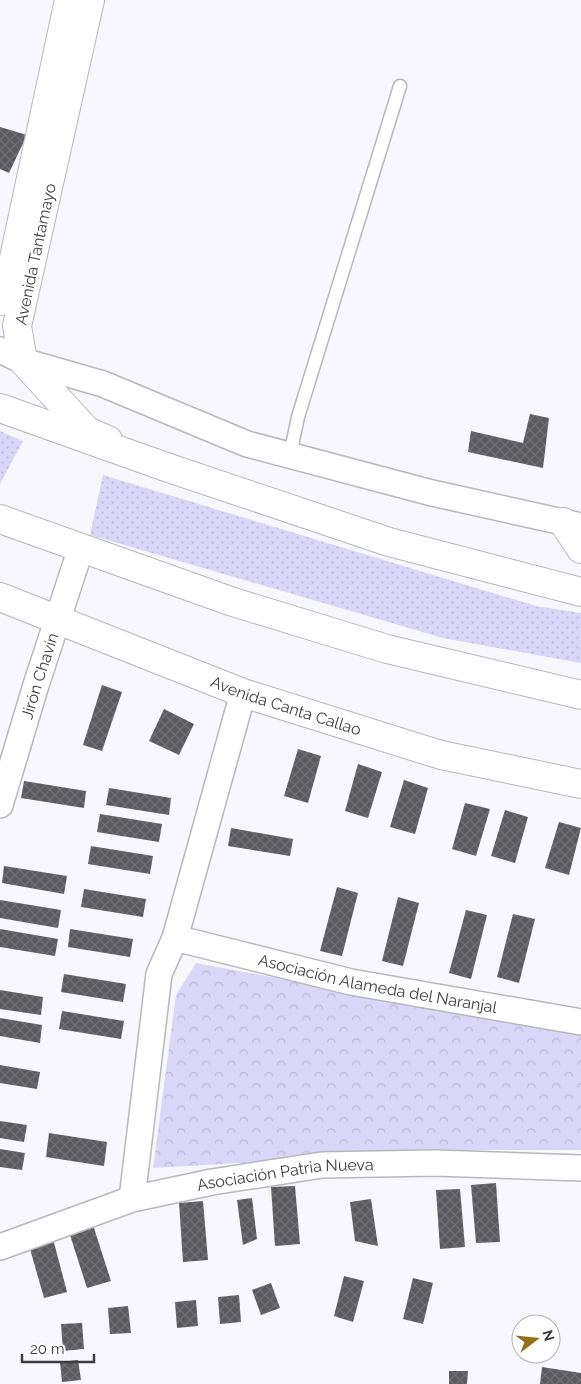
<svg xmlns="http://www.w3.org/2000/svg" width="581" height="1384" viewBox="0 0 581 1384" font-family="Raleway,sans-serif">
  <defs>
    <pattern id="grass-dots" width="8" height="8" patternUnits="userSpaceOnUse" patternTransform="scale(1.25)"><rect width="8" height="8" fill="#dad6f8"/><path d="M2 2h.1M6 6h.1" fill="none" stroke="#bcb9d6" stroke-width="1.8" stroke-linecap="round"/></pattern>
    <pattern id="forest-crowns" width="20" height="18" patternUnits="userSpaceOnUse" patternTransform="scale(1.25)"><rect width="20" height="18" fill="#dad6f8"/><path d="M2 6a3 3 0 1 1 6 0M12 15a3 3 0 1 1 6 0" fill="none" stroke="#bcb9d6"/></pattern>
    <pattern id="building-cross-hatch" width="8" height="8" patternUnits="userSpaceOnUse" patternTransform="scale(1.25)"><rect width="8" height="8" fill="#5b5a5f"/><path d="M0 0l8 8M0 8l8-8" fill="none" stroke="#706f73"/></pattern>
  </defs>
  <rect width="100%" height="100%" fill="#f8f7fd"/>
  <g fill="url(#grass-dots)">
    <path d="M0 431 23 441 0 484Z"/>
    <path d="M103 475 536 606 581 613V663L443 638 90 535Z"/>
  </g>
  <path fill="url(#forest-crowns)" d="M196 963 581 1035V1150H463L153 1168 176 995Z"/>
  <g fill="url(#building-cross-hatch)">
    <path d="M0 127 27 135 9 173 0 169Z"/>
    <path d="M530 414 549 418 543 468 468 452 471 431 523 443Z"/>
    <path d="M102 685 122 692 102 751 83 745Z"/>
    <path d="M164 709 194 724 179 755 149 741Z"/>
    <path d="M298 749 321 756 308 803 284 796Z"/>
    <path d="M358 764 382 772 368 818 345 811Z"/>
    <path d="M404 780 428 788 415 834 390 827Z"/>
    <path d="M24 781 86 791 84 808 21 798Z"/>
    <path d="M109 788 171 798 169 815 106 805Z"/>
    <path d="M465 803 490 809 476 856 452 849Z"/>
    <path d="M505 810 528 817 515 863 491 856Z"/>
    <path d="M100 814 162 824 159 842 97 832Z"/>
    <path d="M559 822 581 828 569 875 545 868Z"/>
    <path d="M231 828 293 839 290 856 228 846Z"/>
    <path d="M91 846 153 856 150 874 88 864Z"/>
    <path d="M4 866 67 876 64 894 2 883Z"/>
    <path d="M337 887 358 893 342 956 320 951Z"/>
    <path d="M84 889 146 899 143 917 81 907Z"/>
    <path d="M398 897 419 903 403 966 382 961Z"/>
    <path d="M0 900 61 910 58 928 0 918Z"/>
    <path d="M466 910 487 915 471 979 449 973Z"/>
    <path d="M513 914 535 919 519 983 497 977Z"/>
    <path d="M0 929 58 939 55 956 0 947Z"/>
    <path d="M70 929 133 939 130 957 68 947Z"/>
    <path d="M64 974 126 984 123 1002 61 992Z"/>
    <path d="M0 990 43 997 41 1015 0 1009Z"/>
    <path d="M62 1011 124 1021 121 1039 59 1029Z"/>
    <path d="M0 1018 42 1025 40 1043 0 1036Z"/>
    <path d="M0 1065 40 1072 37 1089 0 1083Z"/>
    <path d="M0 1121 27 1125 24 1142 0 1138Z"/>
    <path d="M49 1133 107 1142 104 1166 46 1157Z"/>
    <path d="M0 1149 25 1153 22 1170 0 1167Z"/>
    <path d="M496 1183 500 1242 476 1243 471 1185Z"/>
    <path d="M295 1186 300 1244 275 1246 271 1187Z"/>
    <path d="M460 1189 465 1247 440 1249 436 1190Z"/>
    <path d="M252 1198 257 1239 243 1245 237 1200Z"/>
    <path d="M371 1199 378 1246 355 1241 350 1202Z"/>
    <path d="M203 1201 208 1260 183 1262 179 1203Z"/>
    <path d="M93 1225 111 1281 87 1288 69 1232Z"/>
    <path d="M52 1235 67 1292 44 1298 28 1242Z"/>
    <path d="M344 1276 364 1281 353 1322 334 1316Z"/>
    <path d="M413 1278 433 1283 423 1324 403 1319Z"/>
    <path d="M271 1283 280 1308 261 1315 252 1290Z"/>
    <path d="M239 1295 241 1322 220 1324 218 1297Z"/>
    <path d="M196 1300 198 1326 177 1328 175 1302Z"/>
    <path d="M128 1306 131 1333 110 1334 108 1308Z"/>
    <path d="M82 1323 84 1349 63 1351 61 1324Z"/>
    <path d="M78 1360 81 1380 62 1382 60 1362Z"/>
    <path d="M542 1367 581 1373V1384H540Z"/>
    <path d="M449 1371H468L467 1384H449Z"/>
  </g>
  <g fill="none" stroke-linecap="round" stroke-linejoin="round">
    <g stroke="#b8b7bd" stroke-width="15">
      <path id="service" d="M290 455 298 417 400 86"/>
    </g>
    <g stroke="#b8b7bd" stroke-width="28">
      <g id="minor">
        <path d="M0 350 23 361 103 384 247 444 432 493 581 526"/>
        <path id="s1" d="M0 805 36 685 81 548"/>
        <path id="s2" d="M175 938 351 982 581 1022"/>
        <path d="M132 1199 159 974 175 938 243 693"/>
        <path id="s3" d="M0 1247 132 1199 212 1182 322 1165 435 1163 581 1168"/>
      </g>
    </g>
    <g stroke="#b8b7bd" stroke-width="30">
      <g id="tertiary">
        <path d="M90 0 17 326 23 361 87 431 108 440"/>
        <path d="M0 301 8 286 69 0"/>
        <path id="s4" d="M0 597 243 693 441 755 581 784"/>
      </g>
    </g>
    <g stroke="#b8b7bd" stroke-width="30">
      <g id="primary">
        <path d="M0 408 166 467 389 542 581 592"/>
        <path d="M0 519 233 602 387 649 581 695"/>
        <path d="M563 522 581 549"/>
      </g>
    </g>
    <use href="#service" stroke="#fff" stroke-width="12"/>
    <use href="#minor" stroke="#fff" stroke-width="25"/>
    <use href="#tertiary" stroke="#fff" stroke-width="28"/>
    <use href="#primary" stroke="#fff" stroke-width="28"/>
  </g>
  <g text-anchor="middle" stroke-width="5" stroke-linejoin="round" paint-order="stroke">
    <g font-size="16" fill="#3d3d3f" stroke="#fff">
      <text transform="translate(35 254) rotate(-78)" y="6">Avenida Tantamayo</text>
      <text dy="6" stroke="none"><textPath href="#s1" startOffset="135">Jirón Chavín</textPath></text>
      <text dy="6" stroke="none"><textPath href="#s4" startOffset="306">Avenida Canta Callao</textPath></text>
      <text dy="6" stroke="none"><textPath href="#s2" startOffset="208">Asociación Alameda del Naranjal</textPath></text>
      <text dy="6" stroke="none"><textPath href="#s3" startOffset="296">Asociación Patria Nueva</textPath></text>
    </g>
  </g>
  <g transform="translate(536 1339) rotate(74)"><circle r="24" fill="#ffffff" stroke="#b1b1b2"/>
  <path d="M0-4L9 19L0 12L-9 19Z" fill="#976f1a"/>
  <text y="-8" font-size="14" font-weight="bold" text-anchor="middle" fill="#3d3d3f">N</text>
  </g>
  <path d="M22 1354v8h72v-8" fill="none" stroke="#3d3d3f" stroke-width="2.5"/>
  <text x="30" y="1354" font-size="15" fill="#3d3d3f" stroke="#ffffff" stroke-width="4" paint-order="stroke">20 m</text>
</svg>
